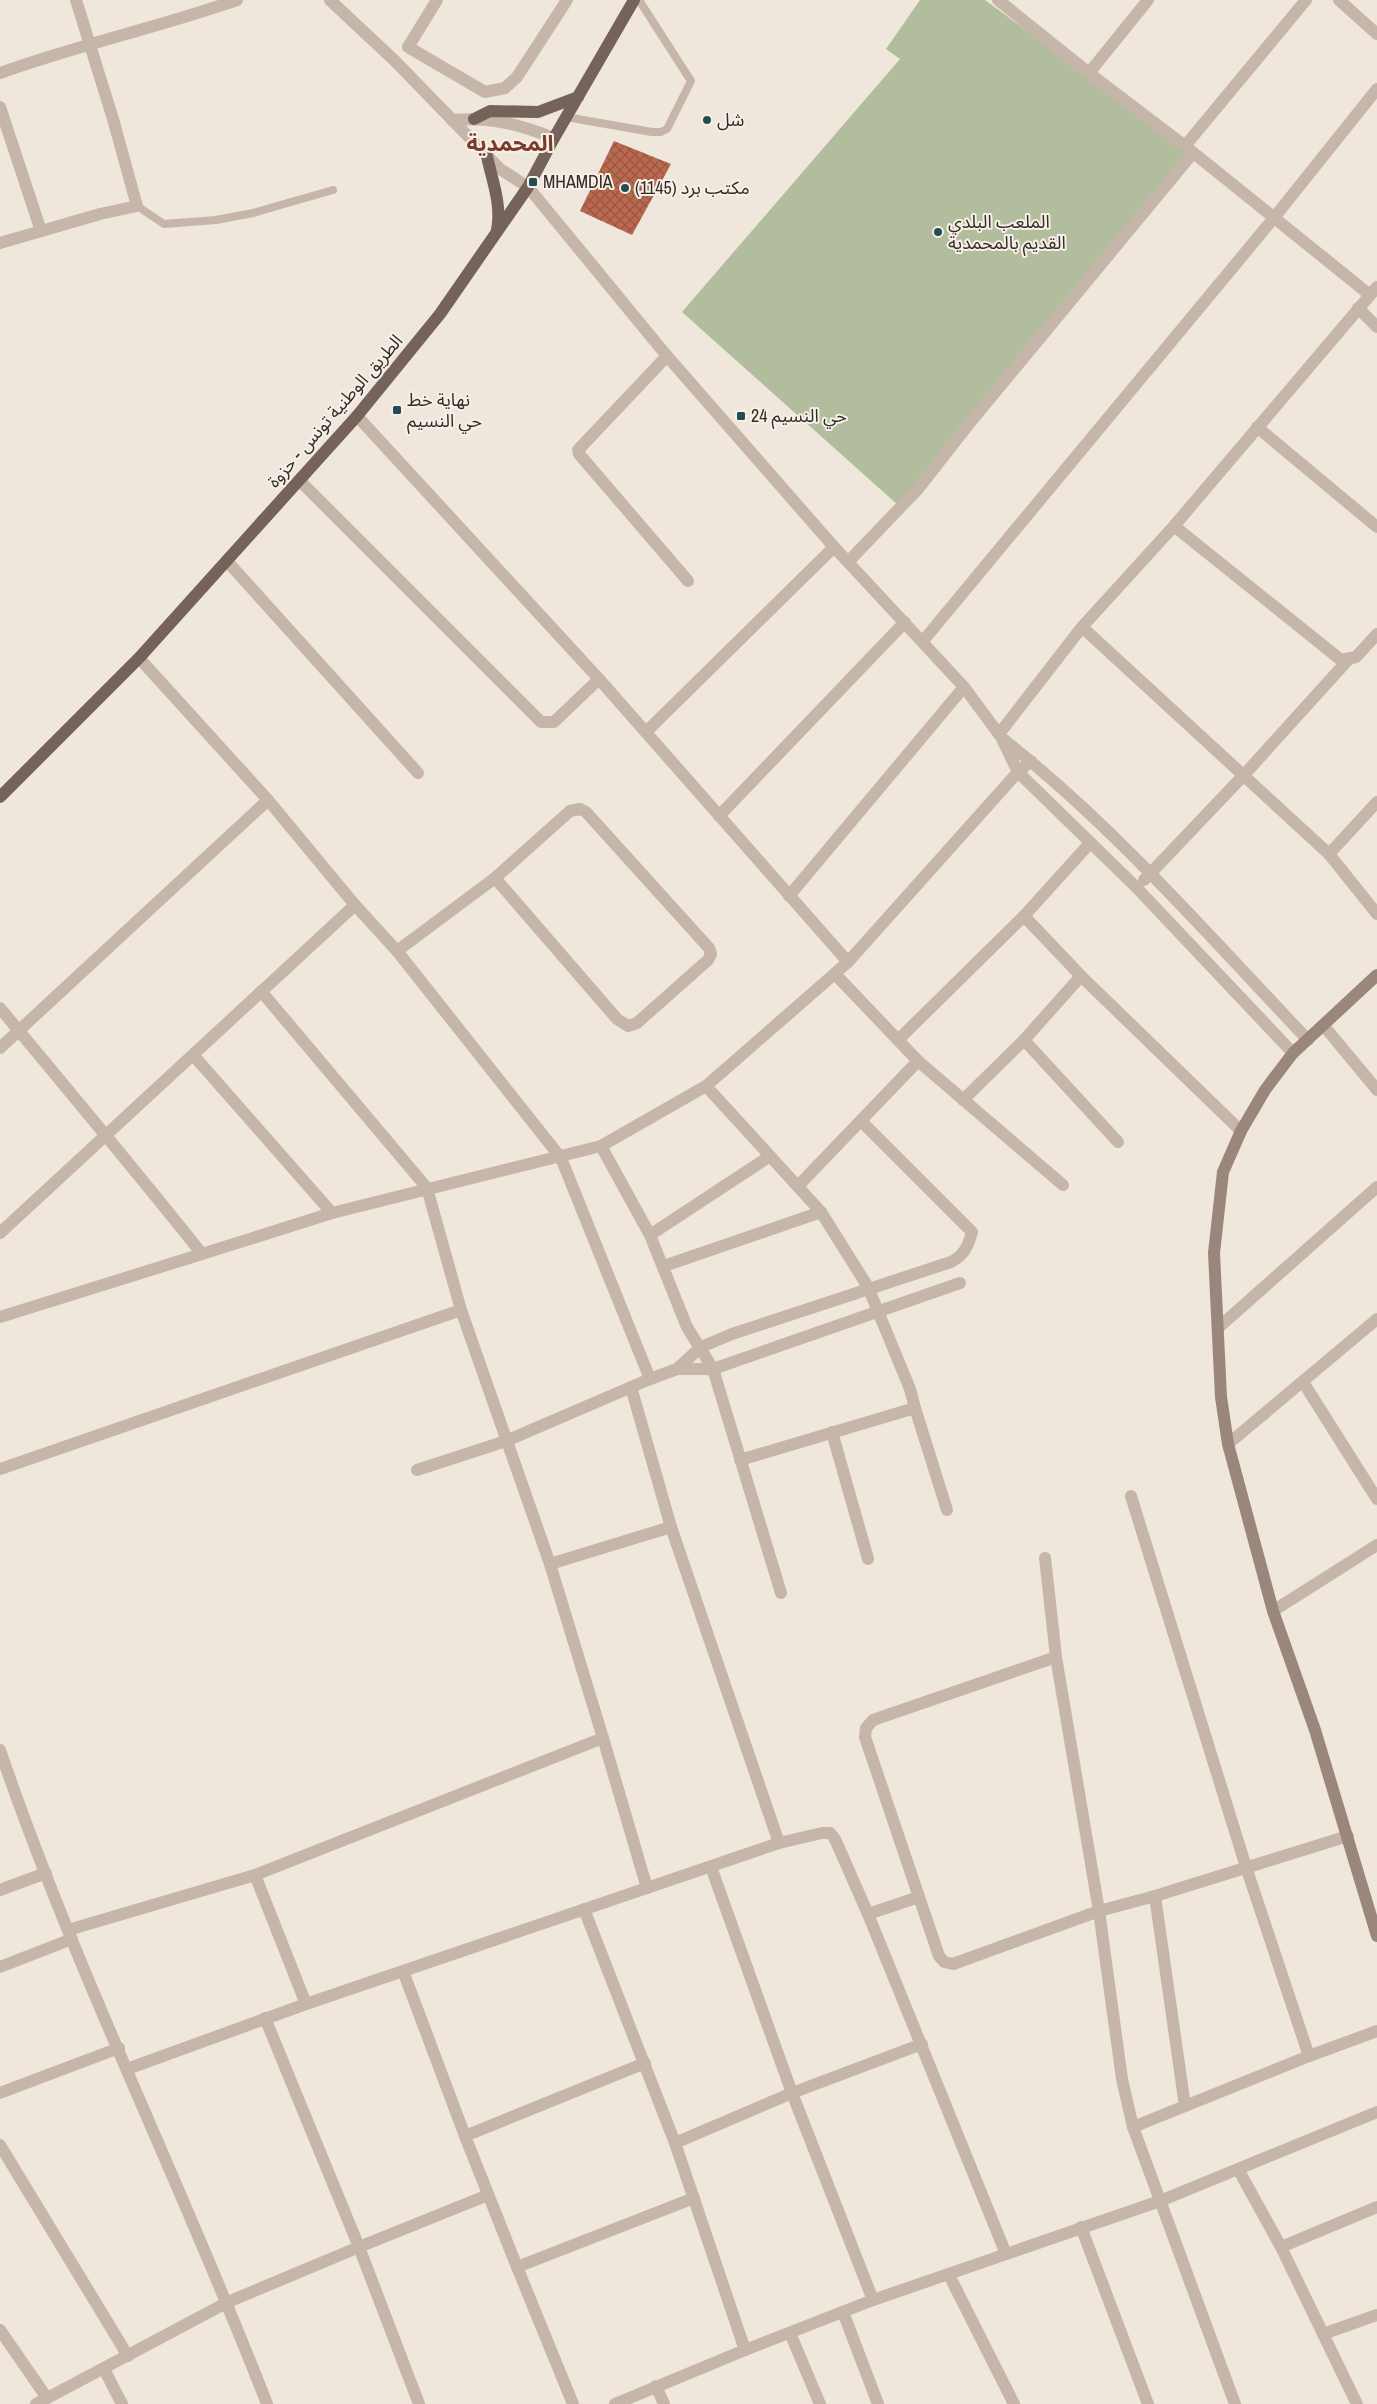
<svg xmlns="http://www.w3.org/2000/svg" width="1377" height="2404" viewBox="0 0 1377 2404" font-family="'Archivo Narrow','Noto Sans Arabic',sans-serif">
  <defs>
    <pattern id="building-cross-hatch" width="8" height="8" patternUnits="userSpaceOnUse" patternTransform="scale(1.25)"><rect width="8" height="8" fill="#ba694f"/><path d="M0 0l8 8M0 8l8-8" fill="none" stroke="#985742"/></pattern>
  </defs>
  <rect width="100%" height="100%" fill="#efe6dc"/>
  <path fill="#b2bd9d" d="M920 0H985L1191 152 898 505 682 312 900 59 886 49Z"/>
  <path fill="url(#building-cross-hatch)" d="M614 141 671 164 632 235 580 211Z"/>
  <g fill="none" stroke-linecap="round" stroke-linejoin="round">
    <g stroke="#c6b6a9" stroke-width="8">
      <path d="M566 117 652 132H661L667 129 691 81 639 0"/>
      <path d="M137 206 164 224 216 220 253 213 333 190"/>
    </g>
    <g stroke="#c6b6a9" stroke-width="12">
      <path d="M330 0 395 61 500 169 528 187 667 356 834 547 964 687 1001 737 1018 772 1136 887 1293 1053"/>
      <path d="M437 0 408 47 485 92 505 88 517 77 567 0"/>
      <path d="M998 0 1089 73 1185 146 1370 295"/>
      <path d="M1339 0 1377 34"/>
      <path d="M0 73C78 45 159 27 237 0"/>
      <path d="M1089 73 1148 0"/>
      <path d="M0 107 41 231"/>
      <path d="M452 120C491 117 518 124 554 138"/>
      <path d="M1185 146 1306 0"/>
      <path d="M0 243 100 214 137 206 113 119 76 0"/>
      <path d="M1358 308 1377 327"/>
      <path d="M667 356 578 450 579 454 688 581"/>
      <path d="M357 416 599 679 848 962"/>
      <path d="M1257 427 1377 527"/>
      <path d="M299 480 541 722H554L599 679"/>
      <path d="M1174 526 1341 660 1356 657 1377 634"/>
      <path d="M227 561 418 773"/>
      <path d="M848 562 918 489 968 425 1193 153"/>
      <path d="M1082 627 1329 854 1377 802"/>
      <path d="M923 641 1273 219 1377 89"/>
      <path d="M139 658 268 800 355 905 397 951 561 1158 650 1379"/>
      <path d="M646 732 834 547"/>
      <path d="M999 734 1082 627 1174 526 1377 287"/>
      <path d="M1003 739C1115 827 1210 937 1308 1040"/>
      <path d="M580 809 586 812 709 948 711 954 708 960 637 1023 628 1026 617 1019 495 878 570 811Z"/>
      <path d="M719 816 905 622"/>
      <path d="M1090 843 1024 916 1081 976 1024 1040 1118 1142"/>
      <path d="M1329 854 1377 914"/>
      <path d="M1144 880 1243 776 1348 660"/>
      <path d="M789 896 964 687"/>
      <path d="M397 951 495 878"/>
      <path d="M1081 976 1241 1131"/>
      <path d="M261 991 427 1188 461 1310 550 1564 603 1738 255 1875 306 2004 779 1843 671 1527 631 1387"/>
      <path d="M0 1008C68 1090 136 1171 202 1254L332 1213 601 1146 650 1235 687 1327 713 1369 781 1593"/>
      <path d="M1324 1026 1377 1090"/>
      <path d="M898 1040 1024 916"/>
      <path d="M0 1048 268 800"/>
      <path d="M194 1056 332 1213"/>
      <path d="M918 1061 1063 1185"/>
      <path d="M706 1086 770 1156"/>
      <path d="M963 1100 1024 1040"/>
      <path d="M601 1146 706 1086 848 962 1018 772 1031 761"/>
      <path d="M798 1186 918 1061 835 974"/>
      <path d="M0 1233 355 905"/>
      <path d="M650 1235 770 1156 821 1212"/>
      <path d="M664 1266 821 1212 868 1287 910 1389 915 1408 740 1460"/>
      <path d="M0 1317 202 1254"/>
      <path d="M1218 1328 1377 1187"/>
      <path d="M677 1369 701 1347 732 1334 951 1262C964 1255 968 1247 972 1232L862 1122"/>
      <path d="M1303 1382 1377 1499"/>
      <path d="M915 1408 947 1510"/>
      <path d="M832 1432 868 1559"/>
      <path d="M1228 1444 1377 1319"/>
      <path d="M0 1469 461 1310"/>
      <path d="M417 1470 506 1441 650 1379 677 1369H713L960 1283"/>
      <path d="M1131 1496 1246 1867 1309 2056 1133 2127"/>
      <path d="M1045 1558 1056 1657 1099 1911 1122 2079 1133 2127 1235 2404"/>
      <path d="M550 1564 671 1527"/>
      <path d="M1273 1611 1377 1545"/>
      <path d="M603 1738 647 1888"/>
      <path d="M0 1750C76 1973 182 2184 267 2404"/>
      <path d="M779 1843 822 1833H830L835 1839 868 1914 919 1897 865 1737 866 1728 873 1720 1056 1657"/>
      <path d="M711 1867 792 2093 873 2300"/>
      <path d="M0 1890 46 1873"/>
      <path d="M1155 1896 1185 2106"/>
      <path d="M919 1897 939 1956 944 1962 953 1964 1099 1911 1155 1896 1348 1836"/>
      <path d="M584 1909 675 2143 745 2350"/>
      <path d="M868 1914 1006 2254"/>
      <path d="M68 1930 255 1875"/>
      <path d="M0 1967 72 1939"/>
      <path d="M403 1971 465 2136"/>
      <path d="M1309 2056 1377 2031"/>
      <path d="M645 2063 465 2136 517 2267 694 2198"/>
      <path d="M127 2069 306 2004"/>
      <path d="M0 2093 119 2048"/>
      <path d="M675 2143 792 2093 922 2044"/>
      <path d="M0 2145 128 2356"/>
      <path d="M1238 2169 1281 2247 1357 2404"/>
      <path d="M1081 2227 1148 2404"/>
      <path d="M1281 2247 1377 2207"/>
      <path d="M517 2267 573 2404"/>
      <path d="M949 2275 1014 2404"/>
      <path d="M843 2312 878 2404"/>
      <path d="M0 2330 47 2398"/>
      <path d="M790 2333 820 2404"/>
      <path d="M1323 2334 1377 2315"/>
      <path d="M104 2369 122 2404"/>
      <path d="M656 2386 664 2404"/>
      <path d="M36 2404 228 2302 359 2247 265 2018"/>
      <path d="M419 2404 359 2247 488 2195"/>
      <path d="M615 2404 745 2350 873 2300 1160 2201 1377 2112"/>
    </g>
    <path stroke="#9a867b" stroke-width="12" d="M1377 975 1293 1053 1265 1090 1241 1131 1223 1172 1214 1253 1221 1397 1228 1444 1273 1611 1315 1730 1377 1936"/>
    <g stroke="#75635b" stroke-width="12">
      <path d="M474 119 490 111 538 112 578 97"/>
      <path d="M487 156C492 181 502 204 497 230"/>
      <path d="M0 797 139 658 357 416 440 314 528 187 554 138 634 0"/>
    </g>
  </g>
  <g fill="#224e51" stroke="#f7f0e8" stroke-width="2">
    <circle cx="707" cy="120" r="5"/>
    <rect x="528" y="177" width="10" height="10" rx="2.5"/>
    <circle cx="625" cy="188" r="5"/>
    <circle cx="938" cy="232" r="5"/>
    <rect x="392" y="405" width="10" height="10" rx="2.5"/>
    <rect x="736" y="411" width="10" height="10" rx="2.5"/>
  </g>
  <g text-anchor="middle" stroke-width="4" stroke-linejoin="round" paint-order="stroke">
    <g font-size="18" fill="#342c28" stroke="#f7f0e8" text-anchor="start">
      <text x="717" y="126">شل</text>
      <text x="543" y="188">MHAMDIA</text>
      <text x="635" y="194">مكتب برد (1145)</text>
      <text x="948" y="228">الملعب البلدي<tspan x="948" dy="21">القديم بالمحمدية</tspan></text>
      <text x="407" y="406">نهاية خط<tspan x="407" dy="21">حي النسيم</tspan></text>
      <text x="751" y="422">حي النسيم 24</text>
    </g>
    <g font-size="18" fill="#342c28" stroke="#f7f0e8">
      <text transform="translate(335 411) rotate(-49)" y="6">الطريق الوطنية تونس - حزوة</text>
    </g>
    <g font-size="22" font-weight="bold" fill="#7b3d29" stroke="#f7f0e8">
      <text x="510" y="151">المحمدية</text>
    </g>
  </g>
</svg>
